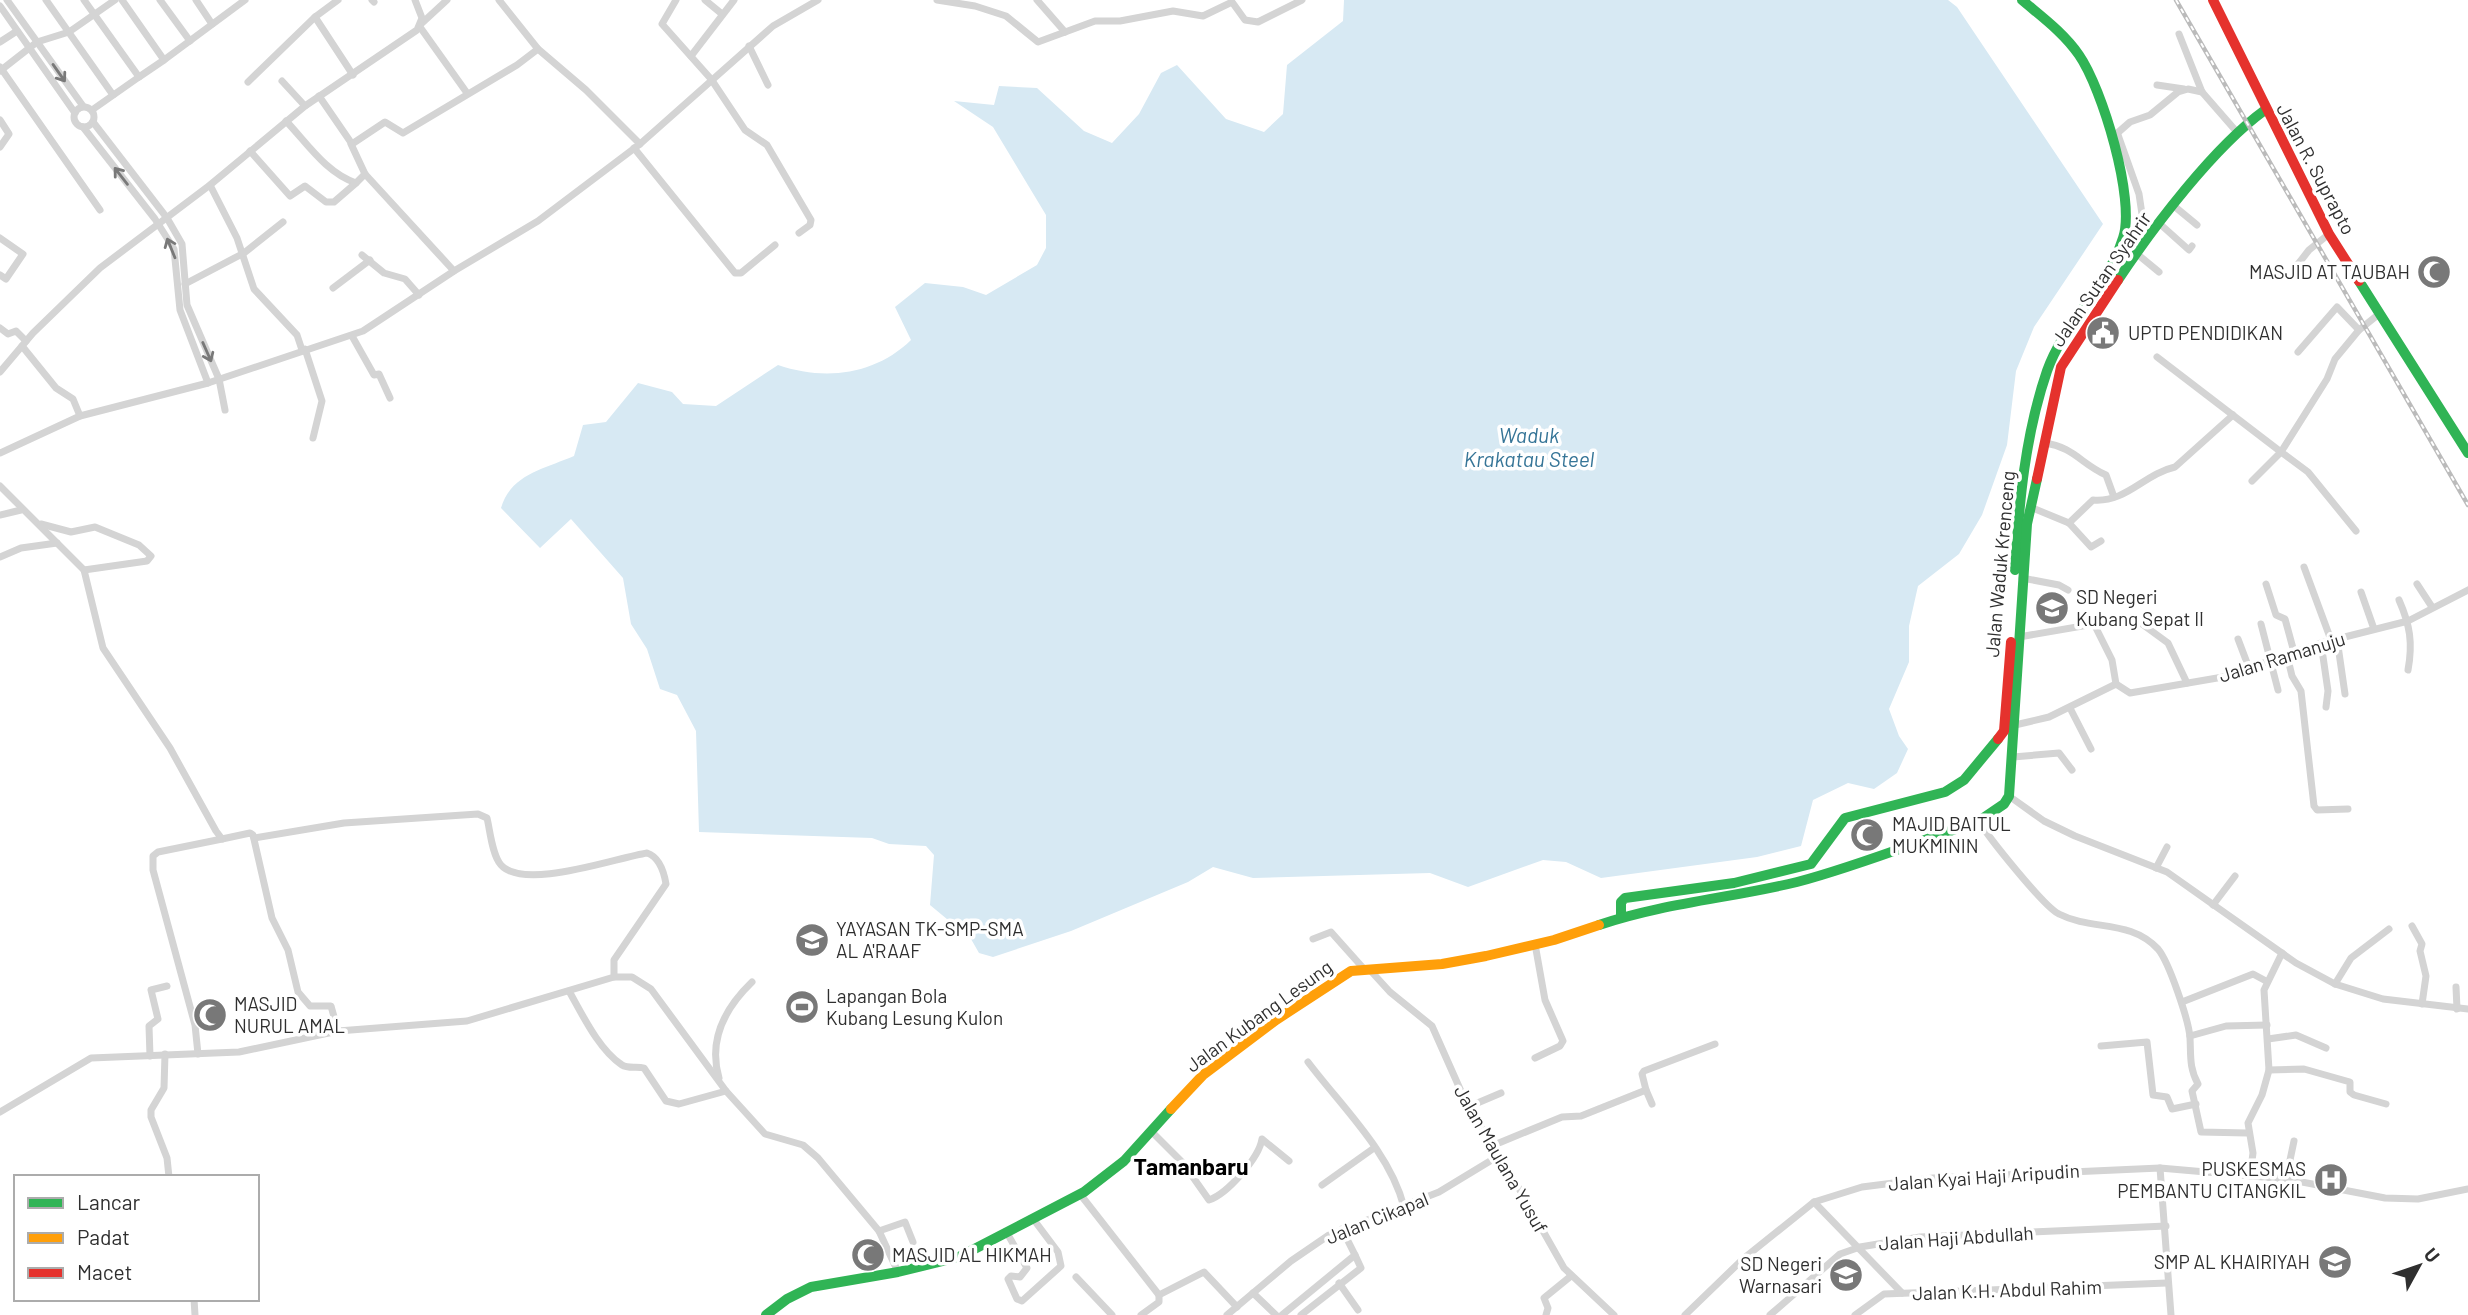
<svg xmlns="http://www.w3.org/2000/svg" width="2468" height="1315" viewBox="0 0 2468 1315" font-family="Barlow,sans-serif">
  <rect width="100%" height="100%" fill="#fff"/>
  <path fill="#d7e9f3" d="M1344 0H1948L1957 7 2103 224 2034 327 2016 371 2007 445 1982 515 1959 554 1918 586 1909 626V662L1889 709 1899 736 1908 749 1897 773 1874 789 1848 783 1813 800 1801 846 1757 857 1601 878 1566 862 1543 860 1468 887 1430 873 1253 878 1213 867 1188 882 1071 931 993 957 979 953 971 939 930 905 934 855 926 846 889 844 872 838 699 832 696 731 677 695 660 689 647 649 631 624 623 578 571 519 540 548 501 508C511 474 544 469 574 456L583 425 606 422 638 383 672 392 683 404 716 406 778 365C825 381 875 375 911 340L895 307 925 283 963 287 986 295 1037 265 1046 248V215L993 127 954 101 994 105 999 86 1037 88 1084 131 1112 143 1139 114 1161 73 1177 65 1226 119 1264 132 1283 114 1287 65 1343 21Z"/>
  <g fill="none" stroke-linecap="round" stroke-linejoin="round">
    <g stroke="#d4d4d4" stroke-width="7">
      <path d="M7 0 83 106"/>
      <path d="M46 0 113 95"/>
      <path d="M84 0 139 77 92 110"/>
      <path d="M122 0 164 60 139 77"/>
      <path d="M160 0 190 41"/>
      <path d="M196 0 212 24"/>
      <path d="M372 0 374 2"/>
      <path d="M499 0 538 49 586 90 640 144"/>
      <path d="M676 0 662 24 711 79 745 130 767 145 811 220 810 225 799 233"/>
      <path d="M705 0 722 14"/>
      <path d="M937 0 975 6 1006 16 1038 42 1095 21H1120L1173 11 1203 16 1232 2 1245 20 1258 22 1302 0"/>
      <path d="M1037 0 1065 32"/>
      <path d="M0 6 75 113"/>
      <path d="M315 17 338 0"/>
      <path d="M421 24 447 0"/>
      <path d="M420 27 467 93"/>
      <path d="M2179 34 2202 92 2236 131"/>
      <path d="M0 42 17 31"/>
      <path d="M749 46 768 85"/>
      <path d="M691 56 734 0"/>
      <path d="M164 60 245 0"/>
      <path d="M0 67 100 210"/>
      <path d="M0 71 37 42 69 32 115 0"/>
      <path d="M282 81 305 106"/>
      <path d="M248 82 315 17 353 75"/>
      <path d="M2157 85 2184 89"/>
      <path d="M319 96 352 144 385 122 403 133 517 65 538 49"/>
      <circle cx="84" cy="117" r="10"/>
      <path d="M0 120 9 134 0 147"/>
      <path d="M286 121C307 143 326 173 356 183L365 174"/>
      <path d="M93 122 167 218 182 244 187 305 219 379 225 410"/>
      <path d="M83 127 155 219 174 249 180 310 208 383"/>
      <path d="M2118 135 2139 194 2146 241"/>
      <path d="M2114 136 2130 122 2150 115 2178 92 2188 89 2202 92"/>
      <path d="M351 144 365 174 454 271"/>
      <path d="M634 148 735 273H741L775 245"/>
      <path d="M250 151 290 196 305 186 326 202H334L356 183"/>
      <path d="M210 185 237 238 254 289 297 335 302 350"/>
      <path d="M2174 206 2197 225"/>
      <path d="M2160 224 2189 250 2192 246"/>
      <path d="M0 238 23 254 6 279 0 275"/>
      <path d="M2136 253 2159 272"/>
      <path d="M362 255 384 273 405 279 419 295"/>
      <path d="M2295 268 2309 250 2329 234"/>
      <path d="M185 284 244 253 283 222"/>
      <path d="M333 288 370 260"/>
      <path d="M0 328 8 334 16 331 26 341"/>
      <path d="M352 336 374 375 379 374 390 398"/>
      <path d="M22 346 56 388 73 399 80 416"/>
      <path d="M305 349 322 401 313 438"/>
      <path d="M2298 352 2337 307 2359 330"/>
      <path d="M2157 357 2281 452 2252 481"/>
      <path d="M0 372 33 333 100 268 210 185 305 106 417 30 422 18 415 0"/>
      <path d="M2044 443C2074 447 2081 464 2106 475L2114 497"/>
      <path d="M0 453 80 416 208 383 363 331 454 271 538 221 640 144 773 26 818 0"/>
      <path d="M0 486 84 570 103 648 170 748 216 831 222 839 250 833 253 835 272 918 288 950 298 992 310 1006H331L338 1031"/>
      <path d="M2030 507 2069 523 2091 547 2101 541"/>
      <path d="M0 515 21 510"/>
      <path d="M2069 523 2093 500C2126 503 2144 474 2175 467L2233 415"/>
      <path d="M41 524 71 532 95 527 139 545 151 556 147 561 84 570"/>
      <path d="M2356 531 2308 472 2281 452 2327 379 2335 359 2359 330 2379 314"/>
      <path d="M0 557 21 548 57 543"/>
      <path d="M2304 567 2331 640"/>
      <path d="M2022 578 2059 585 2068 590"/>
      <path d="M2266 584 2276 615 2285 619 2294 652"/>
      <path d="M2417 584 2432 607"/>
      <path d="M2361 592 2374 629"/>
      <path d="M2399 600C2410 625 2413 643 2408 670"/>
      <path d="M2142 624 2168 643 2187 683"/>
      <path d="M2261 624 2278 690"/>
      <path d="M2019 637 2094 624 2112 660 2116 684"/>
      <path d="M2238 639 2249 668"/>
      <path d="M2337 639 2345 694"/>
      <path d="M2321 643 2328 691 2326 707"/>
      <path d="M2287 655 2292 676 2301 691 2314 806 2317 810 2348 809"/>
      <path d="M2070 708 2091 749"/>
      <path d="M2015 725 2049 717 2116 684 2130 693 2223 677 2321 643 2408 621 2468 590"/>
      <path d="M2013 757 2059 753 2072 770"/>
      <path d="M2009 796 2044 821 2075 836 2167 872 2296 963 2335 984 2383 999 2468 1009"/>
      <path d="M1979 821C1988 837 2045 908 2059 914 2092 931 2130 919 2158 949 2169 962 2189 1021 2190 1038 2191 1055 2189 1068 2198 1084L2192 1091 2201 1132 2247 1133"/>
      <path d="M2156 868 2167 847"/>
      <path d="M2213 905 2235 876"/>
      <path d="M2412 926 2422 944 2420 951 2426 976 2422 1004"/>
      <path d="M1313 939 1331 932 1364 969"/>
      <path d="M1535 944 1545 1000 1563 1041 1560 1046 1535 1058"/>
      <path d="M1369 969 1390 992 1432 1026 1468 1107 1500 1155 1564 1268 1614 1315"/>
      <path d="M614 977H632L651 989 726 1091 765 1134 803 1145 818 1158 879 1231 898 1272"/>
      <path d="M2335 984 2351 958 2389 929"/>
      <path d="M2456 987 2457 1009"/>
      <path d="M569 991C582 1014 599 1050 622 1065 628 1069 637 1066 644 1068L666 1101 679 1104 726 1091"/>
      <path d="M2182 1002 2253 974 2266 981"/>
      <path d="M2190 1036 2226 1026 2267 1025"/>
      <path d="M2268 1039 2296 1035 2326 1048"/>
      <path d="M2101 1046 2147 1042 2153 1095 2167 1097 2172 1109 2196 1104"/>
      <path d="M165 1054 164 1088 151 1110V1117L167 1158 169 1177"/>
      <path d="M198 1054 195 1025 153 870V856L158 852 222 839"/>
      <path d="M150 1056 149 1026 158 1019 151 990 167 986"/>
      <path d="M1308 1062C1341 1106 1390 1152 1404 1207"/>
      <path d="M2269 1070 2304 1069 2350 1082V1092L2354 1095 2386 1104"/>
      <path d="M719 1078C708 1040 725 1008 752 982"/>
      <path d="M1646 1090 1642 1074 1644 1071 1715 1044"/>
      <path d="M1468 1107 1501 1093"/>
      <path d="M0 1112 91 1058 239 1052 338 1031 467 1021 614 977V960L666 884C664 872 659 857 647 853 615 858 524 891 501 865 492 855 490 830 487 818L478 814 344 823 254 838"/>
      <path d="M1151 1131 1183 1163 1209 1200C1227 1194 1259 1158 1262 1139L1289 1161"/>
      <path d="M1494 1145 1562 1117 1581 1116 1646 1090 1652 1104"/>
      <path d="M2160 1168 2171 1315"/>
      <path d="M2250 1176 2253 1153 2248 1123 2262 1095 2269 1070 2264 990 2282 953"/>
      <path d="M2286 1179 2294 1141"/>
      <path d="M1322 1185 1374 1148"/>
      <path d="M1080 1194 1159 1295 1204 1272 1237 1307"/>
      <path d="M1814 1202 1902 1293"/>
      <path d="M879 1231 905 1222 913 1242"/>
      <path d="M1007 1233 1027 1268 1020 1277 1011 1276 1008 1279 1017 1299 1022 1301 1061 1266 1058 1252 1034 1220"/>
      <path d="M1076 1277 1112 1315"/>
      <path d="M1339 1283 1358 1310"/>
      <path d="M1253 1293 1276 1315"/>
      <path d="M194 1299 195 1315"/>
      <path d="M1141 1315 1159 1302V1295"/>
      <path d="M1227 1315 1291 1261 1329 1235 1439 1192 1500 1155"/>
      <path d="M1282 1315 1355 1255 1342 1229"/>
      <path d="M1301 1315 1361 1268 1355 1255"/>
      <path d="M1546 1315 1548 1308 1544 1298 1571 1276"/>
      <path d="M1685 1315 1743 1259 1814 1202 1862 1187 1933 1178 2160 1168 2286 1179 2385 1198 2418 1199 2468 1189"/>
      <path d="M1770 1315 1840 1254 1860 1247 1920 1237 2166 1226"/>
      <path d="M1855 1315 1884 1294 2167 1283"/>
    </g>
    <g stroke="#30b455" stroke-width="10">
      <path d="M2118 280C2154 226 2214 147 2265 110"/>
      <path d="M2359 281 2468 453"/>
      <path d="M2015 570C2019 503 2025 435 2047 371 2064 322 2108 287 2123 238 2136 200 2102 88 2079 55 2064 33 2042 17 2022 0"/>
      <path d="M1621 916V902L1625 898 1734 883 1811 864 1845 818 1945 792 1964 780 1998 739"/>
      <path d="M1599 925C1664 903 1731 898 1797 882 1858 866 1919 841 1979 821L2004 804 2009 796 2027 524 2037 479"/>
      <path d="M766 1315 787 1299 811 1287 898 1272 959 1257 1084 1192 1124 1161 1171 1109"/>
    </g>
    <path stroke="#ff9f0a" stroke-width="10" d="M1171 1109 1203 1075 1276 1020 1351 971 1442 964 1486 956 1554 940 1599 925"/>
    <g stroke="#e5322d" stroke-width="10">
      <path d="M2213 0 2329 234 2359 281"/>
      <path d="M2037 479 2061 367 2118 280"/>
      <path d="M1998 739 2004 731 2011 642"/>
    </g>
    <g stroke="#bbb" stroke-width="4.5">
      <path id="rail" d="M2176 0 2468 505"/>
    </g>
    <use href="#rail" stroke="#fff" stroke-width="2" stroke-dasharray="5" stroke-linecap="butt"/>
  </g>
  <defs><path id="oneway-shaft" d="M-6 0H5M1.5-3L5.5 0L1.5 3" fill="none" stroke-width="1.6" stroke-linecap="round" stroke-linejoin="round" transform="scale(1.75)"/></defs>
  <g stroke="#797979">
    <use href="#oneway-shaft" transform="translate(59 73) rotate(55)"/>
    <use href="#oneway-shaft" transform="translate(121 176) rotate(-128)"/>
    <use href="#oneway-shaft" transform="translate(171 248) rotate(-112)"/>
    <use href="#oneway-shaft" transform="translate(207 352) rotate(66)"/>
  </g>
  <defs>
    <g id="mosque-disc" transform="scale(1.75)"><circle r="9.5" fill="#787878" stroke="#fff"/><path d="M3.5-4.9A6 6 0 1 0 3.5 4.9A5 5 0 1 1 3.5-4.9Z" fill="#fff"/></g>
    <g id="civic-disc" transform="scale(1.75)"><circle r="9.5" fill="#787878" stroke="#fff"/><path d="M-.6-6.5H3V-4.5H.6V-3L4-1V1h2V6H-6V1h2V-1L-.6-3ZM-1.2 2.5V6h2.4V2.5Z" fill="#fff"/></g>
    <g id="school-disc" transform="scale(1.75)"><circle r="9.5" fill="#787878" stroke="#fff"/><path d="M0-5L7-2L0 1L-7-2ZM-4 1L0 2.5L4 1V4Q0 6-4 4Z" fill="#fff"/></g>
    <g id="stadium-disc" transform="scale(1.75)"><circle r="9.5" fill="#787878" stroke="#fff"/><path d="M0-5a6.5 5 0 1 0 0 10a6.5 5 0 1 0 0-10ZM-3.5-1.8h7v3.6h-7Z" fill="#fff"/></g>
    <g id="hospital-disc" transform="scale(1.75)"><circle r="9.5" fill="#787878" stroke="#fff"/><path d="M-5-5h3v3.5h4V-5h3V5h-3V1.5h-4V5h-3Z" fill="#fff"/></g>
  </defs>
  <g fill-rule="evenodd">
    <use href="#mosque-disc" x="2434" y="272"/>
    <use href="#civic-disc" x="2103" y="333"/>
    <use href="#school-disc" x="2052" y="608"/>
    <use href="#mosque-disc" x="1867" y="835"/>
    <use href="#school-disc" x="812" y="940"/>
    <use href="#stadium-disc" x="802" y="1007"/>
    <use href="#mosque-disc" x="210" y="1015"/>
    <use href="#hospital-disc" x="2331" y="1180"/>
    <use href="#mosque-disc" x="868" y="1255"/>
    <use href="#school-disc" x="2335" y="1262"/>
    <use href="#school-disc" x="1846" y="1275"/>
  </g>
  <g text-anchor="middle" stroke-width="7" stroke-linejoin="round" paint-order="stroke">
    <g font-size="19" fill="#2f2f2f" stroke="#fff">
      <text transform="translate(2316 169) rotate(62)" y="7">Jalan R. Suprapto</text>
      <text transform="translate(2101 279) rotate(-55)" y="7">Jalan Sutan Syahrir</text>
      <text transform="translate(2000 564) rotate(-85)" y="7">Jalan Waduk Krenceng</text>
      <text transform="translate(2282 657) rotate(-17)" y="7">Jalan Ramanuju</text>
      <text transform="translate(1259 1016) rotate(-36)" y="7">Jalan Kubang Lesung</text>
      <text transform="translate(1501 1159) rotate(60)" y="7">Jalan Maulana Yusuf</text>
      <text transform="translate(1984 1177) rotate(-4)" y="7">Jalan Kyai Haji Aripudin</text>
      <text transform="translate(1377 1218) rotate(-22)" y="7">Jalan Cikapal</text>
      <text transform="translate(1956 1238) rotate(-4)" y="7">Jalan Haji Abdullah</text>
      <text transform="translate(2007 1290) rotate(-2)" y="7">Jalan K.H. Abdul Rahim</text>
    </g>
    <g font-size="19" fill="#2f2f2f" stroke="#fff" text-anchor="start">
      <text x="2410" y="279" text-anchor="end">MASJID AT TAUBAH</text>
      <text x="2128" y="340">UPTD PENDIDIKAN</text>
      <text x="2076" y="604">SD Negeri<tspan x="2076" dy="22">Kubang Sepat II</tspan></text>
      <text x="1892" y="831">MAJID BAITUL<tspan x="1892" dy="22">MUKMININ</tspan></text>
      <text x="836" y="936">YAYASAN TK-SMP-SMA<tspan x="836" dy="22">AL A'RAAF</tspan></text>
      <text x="826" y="1003">Lapangan Bola<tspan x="826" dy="22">Kubang Lesung Kulon</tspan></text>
      <text x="234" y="1011">MASJID<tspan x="234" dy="22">NURUL AMAL</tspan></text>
      <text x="2306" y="1176" text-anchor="end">PUSKESMAS<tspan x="2306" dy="22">PEMBANTU CITANGKIL</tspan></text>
      <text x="892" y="1262">MASJID AL HIKMAH</text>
      <text x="2310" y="1269" text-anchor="end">SMP AL KHAIRIYAH</text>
      <text x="1822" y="1271" text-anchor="end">SD Negeri<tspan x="1822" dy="22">Warnasari</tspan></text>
    </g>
    <g font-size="21" font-style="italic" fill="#367597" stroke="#fff">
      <text x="1529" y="443">Waduk<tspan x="1529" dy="24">Krakatau Steel</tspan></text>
    </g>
    <g font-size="23" font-weight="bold" fill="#000" stroke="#fff">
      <text x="1191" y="1175">Tamanbaru</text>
    </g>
  </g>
  <rect x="14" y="1175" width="245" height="126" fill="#ffffff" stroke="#acacac" stroke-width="2"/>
  <rect x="28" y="1198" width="35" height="10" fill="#30b455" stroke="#acacac" stroke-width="2"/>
  <text x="77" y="1210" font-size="21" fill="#2f2f2f">Lancar</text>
  <rect x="28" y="1233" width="35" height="10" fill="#ff9f0a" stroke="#acacac" stroke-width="2"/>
  <text x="77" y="1245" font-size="21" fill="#2f2f2f">Padat</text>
  <rect x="28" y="1268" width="35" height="10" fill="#e5322d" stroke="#acacac" stroke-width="2"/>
  <text x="77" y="1280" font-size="21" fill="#2f2f2f">Macet</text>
  <g transform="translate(2419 1266) rotate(50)" stroke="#ffffff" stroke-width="5" paint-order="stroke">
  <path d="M0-5L12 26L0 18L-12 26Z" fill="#2f2f2f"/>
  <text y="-10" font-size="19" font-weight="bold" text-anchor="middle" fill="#2f2f2f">U</text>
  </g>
</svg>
